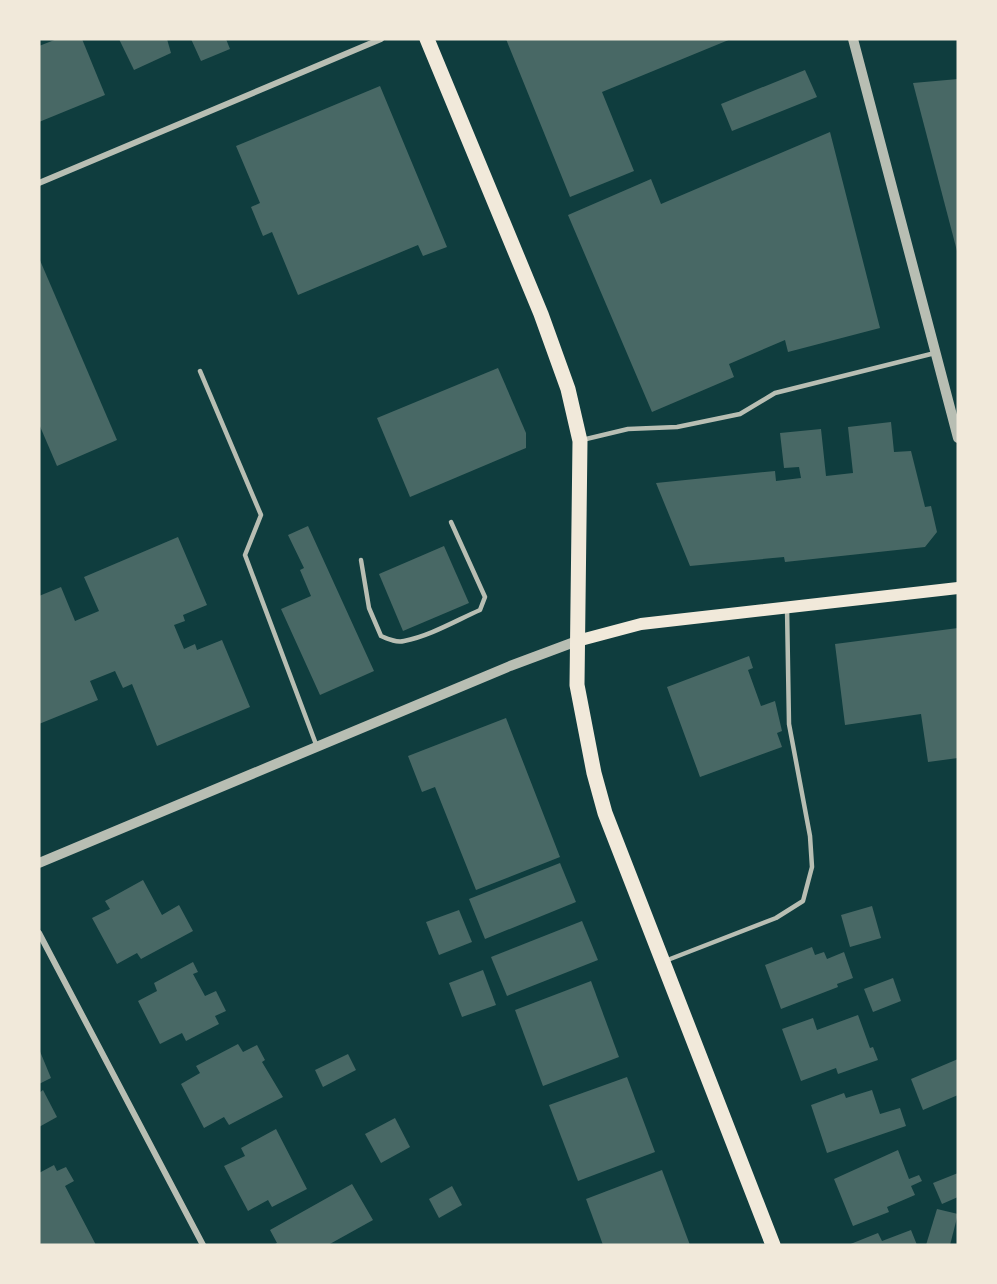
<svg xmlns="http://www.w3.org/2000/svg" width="997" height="1284" viewBox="0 0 997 1284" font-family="Georgia,serif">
  <rect width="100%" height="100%" fill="#0f3d3e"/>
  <g fill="#486865">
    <path d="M57 39H82L105 95 39 122V46Z"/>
    <path d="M119 39H167L171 53 134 70Z"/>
    <path d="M191 39H226L230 49 201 61Z"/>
    <path d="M506 39H731L602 92 634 171 570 197Z"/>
    <path d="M805 70 817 97 732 131 721 104Z"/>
    <path d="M958 79V251H957L913 83Z"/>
    <path d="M380 86 447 247 423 256 418 245 298 295 272 232 263 236 251 207 260 203 236 146Z"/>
    <path d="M830 132 880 328 788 352 785 340 729 364 734 377 652 412 568 215 651 179 661 204Z"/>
    <path d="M39 258 117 440 57 466 39 424Z"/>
    <path d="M498 368 526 433V448L410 497 377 418Z"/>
    <path d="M891 422 894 452 911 451 925 507 931 506 937 532 925 547 785 562 784 557 690 566 656 483 775 471 776 481 801 478 799 467 784 468 780 433 821 429 826 476 853 473 848 427Z"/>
    <path d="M308 526 374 671 320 695 281 609 311 596 300 570 304 568 288 535Z"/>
    <path d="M178 537 207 605 183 615 185 621 174 625 184 649 195 644 197 650 222 640 250 707 157 746 132 684 123 688 115 671 90 681 98 700 39 724V596L61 587 75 621 99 611 84 577Z"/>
    <path d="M444 546 469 603 403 631 379 574Z"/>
    <path d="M958 628V758L928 762 921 714 845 725 835 644Z"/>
    <path d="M749 656 753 668 748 670 761 706 775 701 782 731 777 733 782 747 700 777 667 687Z"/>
    <path d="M506 718 560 857 476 890 435 787 422 792 408 756Z"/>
    <path d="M560 863 576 902 485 939 469 899Z"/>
    <path d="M143 880 162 915 179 905 193 931 141 959 137 953 117 964 92 918 110 909 105 901Z"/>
    <path d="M872 906 881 938 850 947 841 915Z"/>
    <path d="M459 910 472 942 439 955 426 922Z"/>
    <path d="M582 921 598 960 507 996 491 957Z"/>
    <path d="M812 947 815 955 824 952 827 959 844 952 853 978 837 984 838 987 781 1009 765 965Z"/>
    <path d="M193 962 198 972 193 974 205 996 216 991 226 1011 215 1016 219 1024 186 1041 182 1033 160 1044 138 1001 157 991 154 983Z"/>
    <path d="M483 970 496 1005 462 1017 449 983Z"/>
    <path d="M893 978 901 1001 873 1012 864 989Z"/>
    <path d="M591 981 619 1057 543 1086 515 1010Z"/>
    <path d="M858 1015 870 1048 873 1047 878 1060 838 1074 836 1068 801 1081 782 1029 813 1018 817 1030Z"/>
    <path d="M238 1044 243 1052 257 1045 265 1060 262 1062 283 1097 229 1125 224 1117 204 1128 181 1084 200 1073 196 1066Z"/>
    <path d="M39 1049 51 1078 39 1084Z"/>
    <path d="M348 1054 356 1070 323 1087 315 1070Z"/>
    <path d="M958 1059V1095L923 1110 911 1079Z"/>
    <path d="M627 1077 655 1152 578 1181 549 1105Z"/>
    <path d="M43 1090 57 1117 39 1127V1093Z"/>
    <path d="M872 1090 880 1114 900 1108 906 1126 827 1153 811 1105 844 1093 846 1098Z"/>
    <path d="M395 1118 410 1147 381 1163 365 1134Z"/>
    <path d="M276 1129 307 1189 272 1207 268 1200 248 1211 224 1166 245 1156 241 1148Z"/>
    <path d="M898 1150 909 1179 919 1175 922 1181 911 1186 915 1195 887 1207 889 1212 853 1226 834 1179Z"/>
    <path d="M54 1165 57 1171 66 1167 74 1181 65 1186 96 1245H39V1173Z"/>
    <path d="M662 1170 690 1245H603L586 1199Z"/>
    <path d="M958 1173V1197L942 1204 933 1183Z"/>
    <path d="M352 1184 373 1220 328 1245H273L277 1243 270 1230Z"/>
    <path d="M452 1186 462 1205 439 1218 429 1199Z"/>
    <path d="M937 1209 958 1214 950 1245H926Z"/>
    <path d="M911 1230 917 1245H848L878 1233 882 1241Z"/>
  </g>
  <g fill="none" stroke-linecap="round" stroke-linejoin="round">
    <g stroke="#b8beb3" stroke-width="4.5">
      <path d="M200 371 261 515 245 555 317 747"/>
      <path d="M582 440 628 429 677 427 740 414 775 393 935 353"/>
      <path d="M361 560 369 608 381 636C388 639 396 643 404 641 430 636 457 620 480 610L485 597 451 522"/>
      <path d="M665 961 776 918 803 901 812 867 810 836 789 724 787 607"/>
    </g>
    <g stroke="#b8beb3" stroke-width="6">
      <path d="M39 183 381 39"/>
      <path d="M39 933 203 1245"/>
    </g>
    <g stroke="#b8beb3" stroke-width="10">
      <path d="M853 39 958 438"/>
      <path d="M39 863 510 666 577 641"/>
    </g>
    <path stroke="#f1e9da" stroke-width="12" d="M577 641 641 624 958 588"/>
    <path stroke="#f1e9da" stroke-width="15" d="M427 39 541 314 568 389 580 441 577 685 594 773 605 813 773 1245"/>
  </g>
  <rect width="997" height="1284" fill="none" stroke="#f1e9da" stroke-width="81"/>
</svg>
